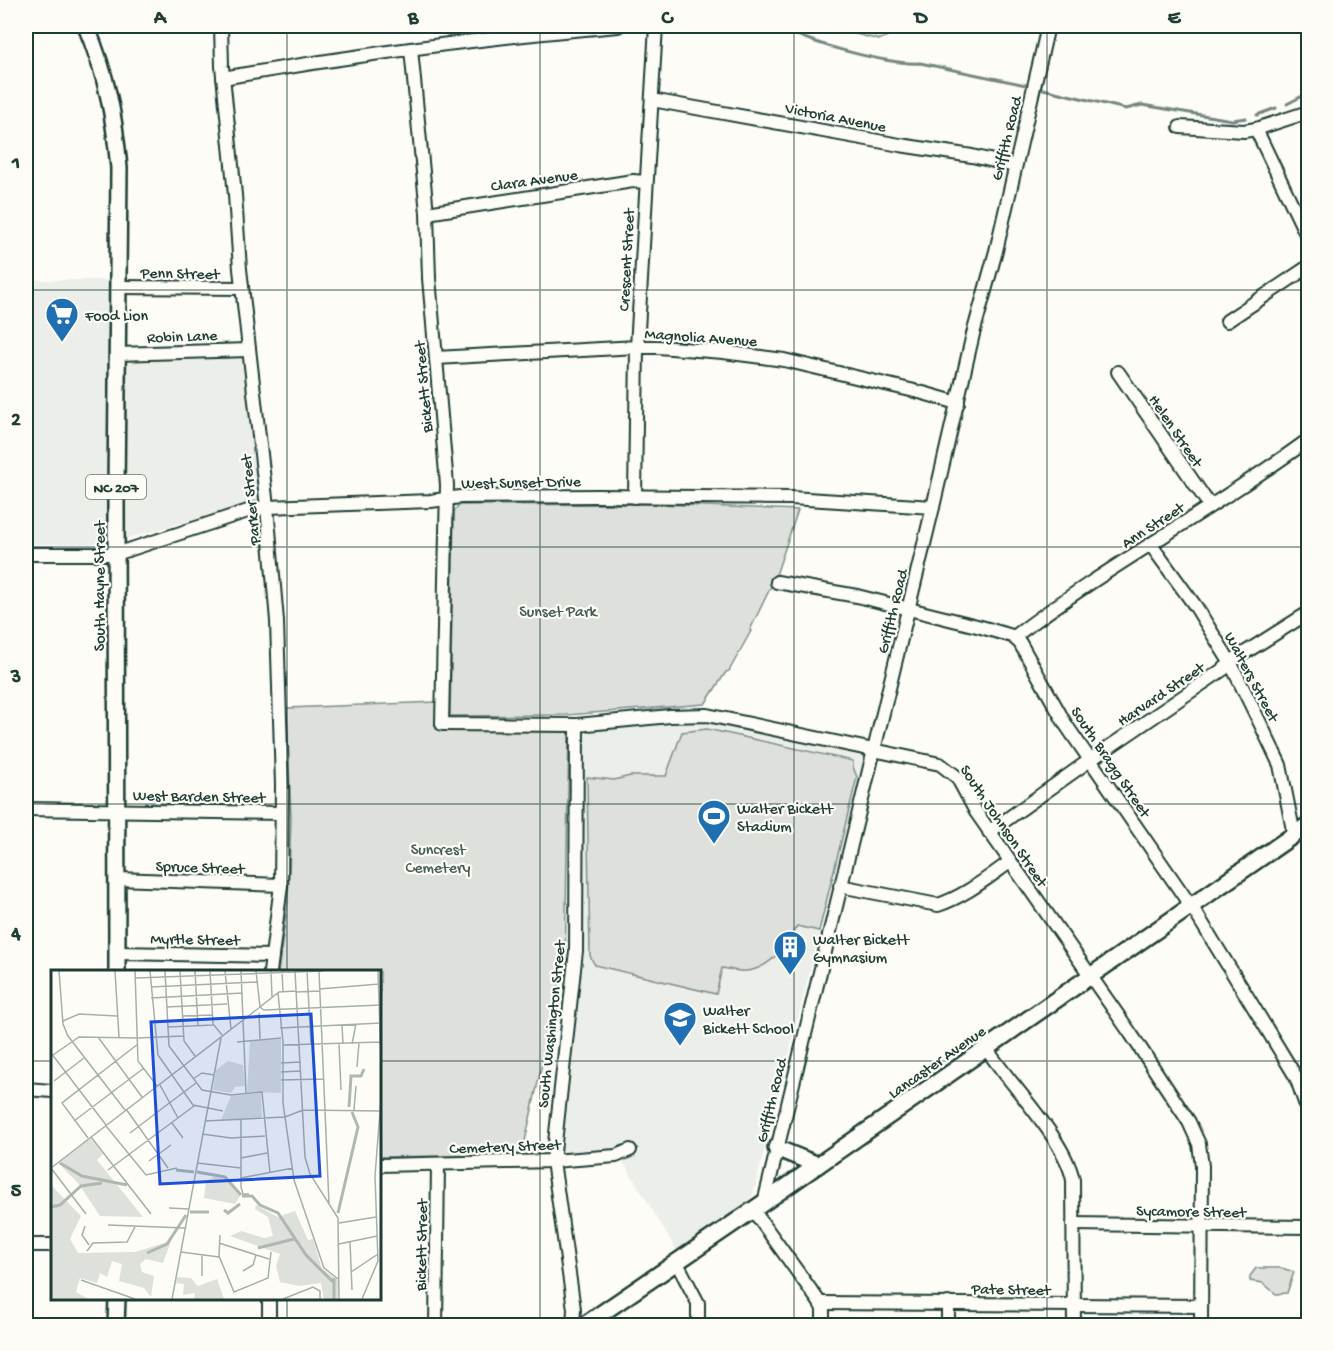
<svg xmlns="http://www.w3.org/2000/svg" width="1334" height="1351" viewBox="0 0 1334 1351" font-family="'Gochi Hand',sans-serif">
  <rect width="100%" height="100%" fill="#fdfcf7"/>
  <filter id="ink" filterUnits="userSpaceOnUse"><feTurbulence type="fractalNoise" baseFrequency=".0167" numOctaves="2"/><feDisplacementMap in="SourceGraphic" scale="12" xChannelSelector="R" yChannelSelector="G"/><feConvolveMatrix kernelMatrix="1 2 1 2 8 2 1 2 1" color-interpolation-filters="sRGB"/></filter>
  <g filter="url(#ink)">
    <g fill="#eceee9">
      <path d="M26 280H112V359L244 354 260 501 110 543 26 545Z"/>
      <path d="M709 719 865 754 753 1195 747 1203 677 1251 615 1148 597 1152 558 1155 579 983 584 959 582 727Z"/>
    </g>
    <g fill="#dde0db" stroke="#7e8e88" stroke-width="1.5">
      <path d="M824 26H909L879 40Z"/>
      <path d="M658 504 798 510 775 578 750 630 751 631 729 671 726 672 705 704 567 715 450 716 454 511 460 505Z"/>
      <path d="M437 702 436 729H569L565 973 561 977 522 1155 380 1157V972H278L288 901 291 819 287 708Z"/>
      <path d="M707 729 853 761V767L857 777 819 931 797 926C785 946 771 969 746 971 738 972 730 969 722 968L716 994 595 965 590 956 587 777 614 780 630 776H666L682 732Z"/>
      <path d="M1256 1268H1282L1294 1272 1287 1293 1276 1294 1263 1283 1250 1281V1276Z"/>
    </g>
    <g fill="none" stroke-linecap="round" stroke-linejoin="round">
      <g stroke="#75877f" stroke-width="3">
        <path d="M780 26C805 43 890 65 920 63L1026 85"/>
        <path d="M1043 89 1126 109 1142 105 1232 120 1246 118"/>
        <path d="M1287 104 1308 93"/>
        <path d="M1257 115 1276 108"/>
      </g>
      <g stroke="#1f3d34" stroke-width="16">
        <g id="minor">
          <path d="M221 26 222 66 235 195 240 269 267 507 277 621 282 785 281 885 270 972"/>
          <path d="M411 49 427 213 429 278 447 485 442 724 577 725 670 716 707 715 940 764 957 777 976 812 1131 1034 1189 1122 1199 1144 1202 1166 1201 1326"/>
          <path d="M223 78C354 55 486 37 618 26"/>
          <path d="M652 100 900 145 972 156 1015 166"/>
          <path d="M1180 127 1244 131 1256 129 1308 112"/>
          <path d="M1256 129 1308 238"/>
          <path d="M427 213 633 181 646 182"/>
          <path d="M118 287 242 288"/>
          <path d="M1227 321 1308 267"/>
          <path d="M117 354 249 350"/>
          <path d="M436 358 637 347H658L723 352 784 360 923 393 958 403"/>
          <path d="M1118 372 1210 506"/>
          <path d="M635 497 637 347 656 26"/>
          <path d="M1151 545 1196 607 1230 662 1261 725 1280 765 1294 835"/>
          <path d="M26 554H116L251 510 267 507 431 501 460 497 598 496 791 498 933 507"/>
          <path d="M777 582 857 596 981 627 1012 636 1020 643 1066 725 1197 915 1248 998 1296 1077 1308 1111"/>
          <path d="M1014 637C1108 565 1213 510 1308 440"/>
          <path d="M1230 662 1308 613"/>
          <path d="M26 809 281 813"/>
          <path d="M989 832 1090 760 1231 664"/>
          <path d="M117 879 281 885"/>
          <path d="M840 886 938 905C965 896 987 878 1010 862"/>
          <path d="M117 953 272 956"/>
          <path d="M986 1048C1010 1085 1065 1139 1073 1180L1074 1326"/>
          <path d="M26 1089 52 1091"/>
          <path d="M380 1165 553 1161 616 1156 630 1150"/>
          <path d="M764 1203 933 507 973 334 996 251 1048 26"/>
          <path d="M753 1210 820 1303 823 1309V1326"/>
          <path d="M1073 1224 1308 1227"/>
          <path d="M26 1245H52"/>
          <path d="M676 1261 698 1303V1326"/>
          <path d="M820 1303 1201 1306"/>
          <path d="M948 1303V1326"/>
          <path d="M269 1326V1298"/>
          <path d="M436 1326 438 1164"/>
          <path d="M573 1326 574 1309 553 1161 576 951 577 725"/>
        </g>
      </g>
      <g stroke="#1f3d34" stroke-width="20">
        <g id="major">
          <path d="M86 26C107 76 114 114 119 168L116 493 117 972"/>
          <path d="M776 1148 818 1165"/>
          <path d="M116 1326 117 1298"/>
          <path d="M583 1326 753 1210 1308 825"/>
        </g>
      </g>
      <use href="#minor" stroke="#fdfcf7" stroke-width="12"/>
      <use href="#major" stroke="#fdfcf7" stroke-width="15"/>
    </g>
  </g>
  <path fill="none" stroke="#1f3d34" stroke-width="1.5" stroke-opacity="0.55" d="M287 26V972M540 26V1326M794 26V1326M1047 26V1326M26 290H1308M26 547H1308M26 804H1308M26 1061H52M380 1061H1308M287 1298V1326"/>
  <defs>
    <g id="supermarket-pin" transform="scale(1.725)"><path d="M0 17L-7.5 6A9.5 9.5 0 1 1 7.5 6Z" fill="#1f6fb2" stroke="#fdfcf7"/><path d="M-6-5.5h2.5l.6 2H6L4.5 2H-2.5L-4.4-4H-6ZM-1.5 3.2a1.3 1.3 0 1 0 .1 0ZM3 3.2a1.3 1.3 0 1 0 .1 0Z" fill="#fff"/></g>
    <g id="stadium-pin" transform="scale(1.725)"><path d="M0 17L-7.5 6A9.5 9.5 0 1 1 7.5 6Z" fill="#1f6fb2" stroke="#fdfcf7"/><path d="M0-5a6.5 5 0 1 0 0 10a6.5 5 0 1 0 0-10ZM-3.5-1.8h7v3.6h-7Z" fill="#fff"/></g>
    <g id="building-pin" transform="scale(1.725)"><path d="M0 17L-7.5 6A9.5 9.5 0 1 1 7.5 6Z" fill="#1f6fb2" stroke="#fdfcf7"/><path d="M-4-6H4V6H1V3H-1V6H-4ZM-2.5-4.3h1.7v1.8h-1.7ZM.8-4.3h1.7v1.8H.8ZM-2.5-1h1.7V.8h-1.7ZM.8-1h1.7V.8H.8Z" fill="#fff"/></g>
    <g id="school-pin" transform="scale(1.725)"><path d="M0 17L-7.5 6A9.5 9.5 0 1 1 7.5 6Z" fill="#1f6fb2" stroke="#fdfcf7"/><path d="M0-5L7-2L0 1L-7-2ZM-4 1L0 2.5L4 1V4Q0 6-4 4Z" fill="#fff"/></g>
  </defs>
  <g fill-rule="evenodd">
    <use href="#supermarket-pin" x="62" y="314"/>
    <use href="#stadium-pin" x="714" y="816"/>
    <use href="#building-pin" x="790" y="947"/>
    <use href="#school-pin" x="680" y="1018"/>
  </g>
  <g text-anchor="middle" stroke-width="4.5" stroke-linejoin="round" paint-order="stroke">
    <rect fill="#fdfcf7" stroke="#62766e" stroke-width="1.5" x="86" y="475" width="60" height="24" rx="4.5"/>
    <g font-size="15" font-weight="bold" fill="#1f3d34">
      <text x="116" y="492">NC 207</text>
    </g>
    <g font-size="16" fill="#1f3d34" stroke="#fdfcf7">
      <text transform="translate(836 116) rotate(11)" y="6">Victoria Avenue</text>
      <text transform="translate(1005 138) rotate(-76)" y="6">Griffith Road</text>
      <text transform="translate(534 179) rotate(-8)" y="6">Clara Avenue</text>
      <text transform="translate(625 260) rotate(-87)" y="6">Crescent Street</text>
      <text transform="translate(180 272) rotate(1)" y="6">Penn Street</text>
      <text transform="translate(182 335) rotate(-2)" y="6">Robin Lane</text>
      <text transform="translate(701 336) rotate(4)" y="6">Magnolia Avenue</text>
      <text transform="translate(422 387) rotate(-95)" y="6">Bickett Street</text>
      <text transform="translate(1177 430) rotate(56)" y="6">Helen Street</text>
      <text transform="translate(521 481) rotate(-1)" y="6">West Sunset Drive</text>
      <text transform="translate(249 500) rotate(-96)" y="6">Parker Street</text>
      <text transform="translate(1152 524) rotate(-33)" y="6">Ann Street</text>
      <text transform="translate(98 586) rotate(-90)" y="6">South Hayne Street</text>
      <text transform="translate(891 611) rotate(-76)" y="6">Griffith Road</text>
      <text transform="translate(1253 676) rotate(62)" y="6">Walters Street</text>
      <text transform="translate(1160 693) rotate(-34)" y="6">Harvard Street</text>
      <text transform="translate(1112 761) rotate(56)" y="6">South Bragg Street</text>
      <text transform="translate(199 795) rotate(1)" y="6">West Barden Street</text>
      <text transform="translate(1005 825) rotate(56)" y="6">South Johnson Street</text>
      <text transform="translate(200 866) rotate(2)" y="6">Spruce Street</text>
      <text transform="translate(195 938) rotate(1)" y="6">Myrtle Street</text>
      <text transform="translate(550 1024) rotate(-84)" y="6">South Washington Street</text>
      <text transform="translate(936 1061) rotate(-35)" y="6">Lancaster Avenue</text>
      <text transform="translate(770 1100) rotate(-76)" y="6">Griffith Road</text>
      <text transform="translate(505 1145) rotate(-2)" y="6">Cemetery Street</text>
      <text transform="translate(1191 1210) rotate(1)" y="6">Sycamore Street</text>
      <text transform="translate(420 1245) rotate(-89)" y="6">Bickett Street</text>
      <text transform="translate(1011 1288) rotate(1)" y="6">Pate Street</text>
    </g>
    <g font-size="16" fill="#1f3d34" stroke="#fdfcf7" text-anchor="start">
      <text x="85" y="320">Food Lion</text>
      <text x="737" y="813">Walter Bickett<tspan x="737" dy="18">Stadium</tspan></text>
      <text x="813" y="944">Walter Bickett<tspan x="813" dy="18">Gymnasium</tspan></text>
      <text x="703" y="1015">Walter<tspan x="703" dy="18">Bickett School</tspan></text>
    </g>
    <g font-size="16" fill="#455e55" stroke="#fdfcf7">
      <text x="558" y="616">Sunset Park</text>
      <text x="438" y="854">Suncrest<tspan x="438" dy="18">Cemetery</tspan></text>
    </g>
  </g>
  <g transform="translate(51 970)">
    <rect width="330" height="330" fill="#fdfcf7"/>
    <path d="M230 69V123L196 122 199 71ZM177 91 192 95 194 116 184 117 180 123 162 120 165 100ZM210 123 211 148 170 150 180 126ZM39 168 52 184 46 190 92 247 49 246 27 213 7 193ZM163 207 174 209 185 218 189 226 184 234 153 228 155 211ZM0 215 30 246 19 269 27 283 84 282 120 271 112 293 95 289 89 294 91 302 103 306 100 327 93 318 68 311 71 294 61 291 56 307 49 303 46 313 29 308 25 322 37 329H0ZM205 235 227 247 244 241 257 270 262 269 271 299 287 310V329H273L270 313 248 316 229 312 225 296 229 284 179 266 190 261 213 268 222 266 217 247 204 239ZM126 307 140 308 147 316 166 309 173 329H143L144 323 132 325 133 314 125 313Z" fill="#dde0db"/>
    <path fill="none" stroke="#aeb8b1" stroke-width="3" d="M298 137 300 106H310L313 99M9 193 31 206 76 215M125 200 143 202M146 202 174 207 190 225M191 226H201L209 235 227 243 255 285 282 312M0 237 9 235 30 216 51 213M173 240 177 243 189 234M139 242H158M287 243 307 157 301 142M207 278 243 269M96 283 116 274 135 245M283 329V308"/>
    <path fill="none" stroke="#a4b0a9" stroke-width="1.5" d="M8 1 12 54 17 66 74 140M64 1 68 67M84 1 87 91 106 116M99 1 107 85 142 135 172 141M114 1 118 76 151 120 180 125 211 122 219 203M129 1 133 71 144 86M144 1 147 56M159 1 162 54 171 65M174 1 180 59M190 1 195 123M220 1 221 27M231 1 232 21M244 1 254 187 259 204 287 248 288 329M256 1 260 75M268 1 278 234M327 1 330 94M85 8 272 1M100 17 207 12M268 19 328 14M245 21 228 22 209 37 213 40 330 35M245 22 269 21M227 23 232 72V133L243 210 273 298 287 309M100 28 191 23M116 37 176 34M208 43 209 69M131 46 162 45M12 51 28 44 66 46M291 55 292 74M117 57 162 55M229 58 330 53M47 67 91 127M87 68 132 66M186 72 230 68M288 74 290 120M301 74 305 54M232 75 330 72M0 83 55 155M2 85 28 67 87 68M230 93 249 92M306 97 308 73M230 102 249 101M142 109 151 103 163 105M230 110 272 109M3 111 33 88M109 115 127 148M117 134 145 113M75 139 117 198M303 140 305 116M190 150V217L192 224H198M23 151 93 98M154 151 234 147 252 140 329 141M121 153 132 168M55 156 95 205 126 198M79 163 117 134M151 164 180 168 214 166M40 167 100 244M37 168 11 133 87 74M190 188 216 183M98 191 120 175M146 193 190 198M0 198 35 244M0 198 209 37 205 1M57 200 143 136M190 208 242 198M118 238 138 239M288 253 325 247M57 255 134 258M34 256 31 265 38 275M169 265 168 286 183 322 217 308 220 282M299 272 301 320M168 273 218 289M288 274 326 266M36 281 42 273 76 272 84 257M130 282 168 287M151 285V306M192 301 202 295 205 285M300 302 327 284M30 310 84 329M121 329 170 68M232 329 262 317 269 321V329M311 329 327 291 324 206 330 129"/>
    <path fill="#1d4ed8" fill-opacity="0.15" stroke="#1d4ed8" stroke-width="3" d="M260 44 269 206 109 214 100 52Z"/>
    <rect width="330" height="330" fill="none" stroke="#1f3d34" stroke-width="3"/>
  </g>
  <rect width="1334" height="1351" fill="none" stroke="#fdfcf7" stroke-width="66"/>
  <rect x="33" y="33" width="1268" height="1285" fill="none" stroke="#1f3d34" stroke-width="2"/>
  <g font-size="20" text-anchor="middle" font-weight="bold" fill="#1f3d34">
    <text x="160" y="23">A</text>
    <text x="413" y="23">B</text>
    <text x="667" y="23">C</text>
    <text x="921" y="23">D</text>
    <text x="1174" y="23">E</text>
    <text x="16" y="168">1</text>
    <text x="16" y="425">2</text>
    <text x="16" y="682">3</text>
    <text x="16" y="939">4</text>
    <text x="16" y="1196">5</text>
  </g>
</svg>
